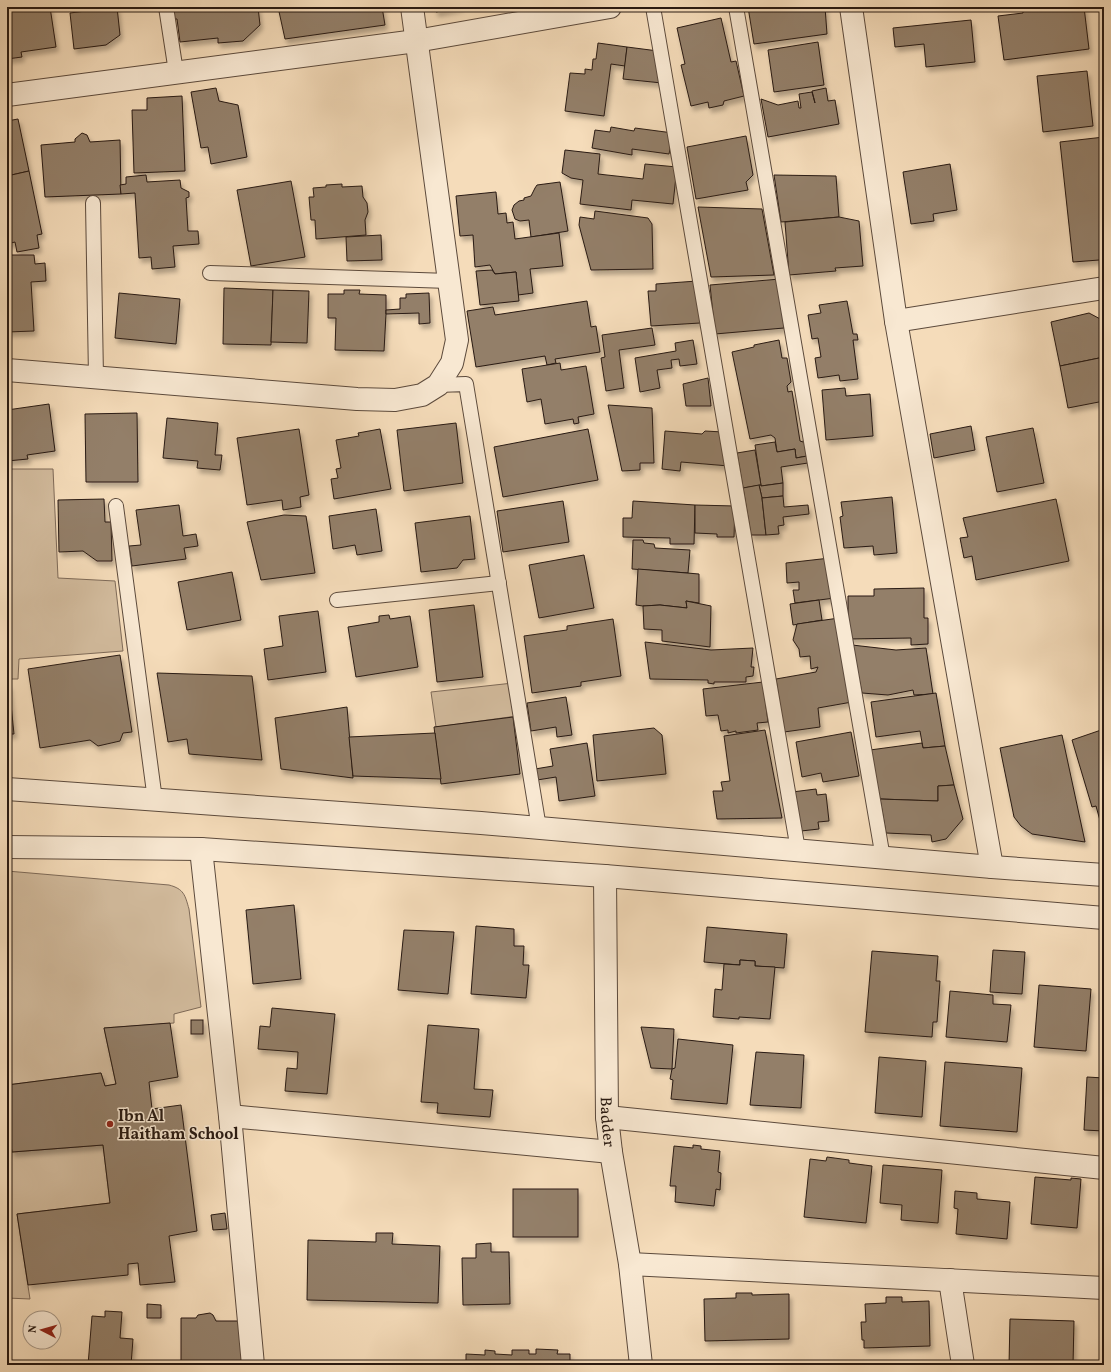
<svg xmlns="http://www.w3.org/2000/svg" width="1111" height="1372" viewBox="0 0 1111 1372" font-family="Vollkorn,serif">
  <defs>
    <filter id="shadow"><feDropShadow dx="2.5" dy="4.5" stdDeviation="2" flood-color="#0004"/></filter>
  </defs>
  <rect width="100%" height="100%" fill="#f5dcba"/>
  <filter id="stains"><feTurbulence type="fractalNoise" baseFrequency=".005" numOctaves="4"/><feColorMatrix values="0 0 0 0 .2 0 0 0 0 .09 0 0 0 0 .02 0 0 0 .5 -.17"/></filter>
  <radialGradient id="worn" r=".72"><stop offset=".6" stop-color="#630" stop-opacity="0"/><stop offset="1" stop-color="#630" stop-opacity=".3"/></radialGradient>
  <g fill="#d2bb9d" stroke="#7e6a58">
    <path d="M7 469H53L58 578 115 581 123 651 19 659 18 679H7Z"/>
    <path d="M513 683 517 716 436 727 431 692Z"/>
    <path d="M7 871 169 885C184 889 185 895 189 909L201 1007 174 1014V1023L104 1028 116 1084 105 1086 101 1073 7 1085Z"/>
    <path d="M7 1117 12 1152 103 1145 110 1203 17 1214 30 1299 7 1298Z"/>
  </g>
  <g fill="#937f69" stroke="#291a12" filter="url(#shadow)">
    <path d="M7 7H50L56 47 21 52 22 57 7 59Z"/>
    <path d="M117 7 120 35 106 45 74 49 70 13Z"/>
    <path d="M176 7H258L260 25 243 41 218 43V38L180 42 177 19H172L171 8Z"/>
    <path d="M278 7H382L385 25 285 39Z"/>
    <path d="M435 7H461L436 12Z"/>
    <path d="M748 7H825L827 34 754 44Z"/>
    <path d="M1041 7V10L1065 7H1084L1089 49 1004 60 998 16 1023 13V8Z"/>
    <path d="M721 18 731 62 736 61 744 96 724 101 723 105 709 108 708 102 691 106 681 65 685 64 677 28Z"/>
    <path d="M971 20 975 62 926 67 924 44 895 47 893 28Z"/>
    <path d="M818 42 824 85 774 92 768 50Z"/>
    <path d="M598 43 627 47 625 66 611 64 604 116 565 111 570 73 585 74V69L592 70 593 59H596Z"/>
    <path d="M627 47 658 51 662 83 623 79Z"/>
    <path d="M1087 71 1093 126 1043 132 1037 76Z"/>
    <path d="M216 88 219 101 238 105 247 157 211 164 208 147 201 148 191 92Z"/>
    <path d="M826 88 828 101 835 100 839 124 768 137 761 99 778 105 798 101 799 108H801L799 94 812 92 815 103 812 91Z"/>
    <path d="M182 96 185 171 134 173 132 110H147V98Z"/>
    <path d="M18 119 29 171 7 176V121Z"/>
    <path d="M611 127 634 131 635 128 673 133 669 154 632 149V155L592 148 595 130 610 132Z"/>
    <path d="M82 133 87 135 90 142 120 140 121 194 45 197 41 145 75 142V139Z"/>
    <path d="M746 136 753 175 746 182 748 190 696 199 687 147Z"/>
    <path d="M1104 137V255L1099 260 1073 262 1060 142Z"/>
    <path d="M565 150 600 154 598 174 643 179 645 164 677 167 673 204 632 200 631 210 580 204 583 180 571 178 562 173Z"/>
    <path d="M950 164 957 210 933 214 934 221 911 224 903 172Z"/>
    <path d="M29 171 42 234 37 235 39 248 17 252 15 242 7 244V176Z"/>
    <path d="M146 175 147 182 180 180 181 188 189 192V197L186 198 188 231H198L199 244 173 246 175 267 152 269 151 257 139 258 135 193 121 194 120 185 126 184V177Z"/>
    <path d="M774 175 836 176 839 217 781 222Z"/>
    <path d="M291 181 305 257 251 266 237 190Z"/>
    <path d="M560 182 568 231 531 237 529 220 520 221 515 219 512 210 514 205 519 201 524 200V198L531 196 535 188 537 185Z"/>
    <path d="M342 184V187L362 186 363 197 367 203 368 212 365 220 366 235 316 239 315 220H311L309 197H314L313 188 326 187V185Z"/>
    <path d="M496 192 498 214 506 213 507 223 513 222 515 239 559 233 563 266 530 269 533 293 518 295 516 272 495 274 490 265 475 267 473 235 460 236 456 196Z"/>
    <path d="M698 207 762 209 774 275 711 277Z"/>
    <path d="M595 211 648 218 652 224 653 269 591 270 579 225 580 217 594 219Z"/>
    <path d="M839 217 859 221 863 266 835 268 836 271 789 275 785 222Z"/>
    <path d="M381 235 382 260 347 261 346 237Z"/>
    <path d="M7 255H34L35 264 45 263 46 281 31 282 34 331 7 332Z"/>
    <path d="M492 270 495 274 516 272 519 301 480 305 476 271Z"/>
    <path d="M780 279 784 328 715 334 710 285Z"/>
    <path d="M697 281 700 323 651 326 648 291H656V284Z"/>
    <path d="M224 288 273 290 271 345 223 344Z"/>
    <path d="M273 290 309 291 307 343 271 342Z"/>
    <path d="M344 290H360L359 294 386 295V314L384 351 335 350 336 318H328V294H344Z"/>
    <path d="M119 293 180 299 176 344 115 338Z"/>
    <path d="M429 293 430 323 419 324V313L386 314V310L400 309V298H406V294Z"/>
    <path d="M587 301 591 327 596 326 600 352 555 359 556 363 547 365 545 356 476 367 467 311 493 307 495 315Z"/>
    <path d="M847 301 853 334H857L858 340H853L858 379 840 381 839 375 818 378 815 358 821 357 818 338 812 339 808 315 821 313 819 305Z"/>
    <path d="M1089 313 1104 321V357L1060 366 1051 322Z"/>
    <path d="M652 328 655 345 619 350 624 388 606 391 601 358 605 357 602 335Z"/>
    <path d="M693 340 697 364 680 366 679 359 671 360 672 368 657 370 660 388 640 392 635 358 676 351 675 343Z"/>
    <path d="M779 340 782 358H787L791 382 787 386 788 392 792 391 800 441 803 442 804 438 807 456 796 458 795 449 777 452 775 438 771 435 750 439 732 352 754 347V345Z"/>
    <path d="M1104 357V401L1068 408 1060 366Z"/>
    <path d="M560 363 561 370 586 366 594 414 578 417 579 423 574 424 573 419 545 424 541 399 527 402 522 369Z"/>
    <path d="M708 378 711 406H686L683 384Z"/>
    <path d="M845 388 846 396 870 394 873 436 826 440 822 390Z"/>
    <path d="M49 404 55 451 27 455 28 459 7 461V410Z"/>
    <path d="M608 405 652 408 654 463H640V470L622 471Z"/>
    <path d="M137 413 138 482H86L85 414Z"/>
    <path d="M167 418 218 423 215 455H222L220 470 197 468 198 461 163 458Z"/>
    <path d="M456 423 463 483 404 491 397 430Z"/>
    <path d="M971 426 975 450 934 458 930 434Z"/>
    <path d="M1033 428 1044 483 997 492 986 437Z"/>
    <path d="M299 429 309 495 300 497 301 507 283 510 282 500 247 505 237 438Z"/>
    <path d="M380 429 391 489 334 499 331 479 338 478 336 469 341 468 336 440 359 436 358 433Z"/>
    <path d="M588 429 598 480 503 497 494 447Z"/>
    <path d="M665 431 702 434 705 431 723 432 729 466 681 462 680 471 662 469Z"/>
    <path d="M775 442 777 452 795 449 796 458 807 456 808 463 781 467 783 483 761 486 755 445Z"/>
    <path d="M755 450 761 485 743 488 737 453Z"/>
    <path d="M783 483V496L762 498 759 485H761V486Z"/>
    <path d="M759 485 762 498 766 535H751L743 488Z"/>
    <path d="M783 496 784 507 808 505 809 514 783 517 784 525 778 526 779 534 766 535 762 498Z"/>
    <path d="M892 497 897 553 874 555 873 546 844 548 840 517 843 516 841 502Z"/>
    <path d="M104 499 105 522H111L112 561H97L83 551 59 552 58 500Z"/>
    <path d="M1056 499 1069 561 976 580 972 556 964 558 960 538 968 537 963 518Z"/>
    <path d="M563 501 569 542 503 552 497 511Z"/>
    <path d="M633 501 695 505 694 544H670V538L623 537V518H632Z"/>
    <path d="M179 505 183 536 196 534 198 546 184 548 186 559 132 566 129 546 141 545 136 510Z"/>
    <path d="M695 505 735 506 734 537H717V534L695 533Z"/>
    <path d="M376 509 382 551 357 555 355 545 333 549 329 516Z"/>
    <path d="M284 515 306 516 315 573 261 580 247 522Z"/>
    <path d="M470 516 475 559 463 560 457 568 421 572 415 523Z"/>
    <path d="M633 540H643L644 543 654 544 655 548 690 550 688 573 632 569Z"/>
    <path d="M584 555 594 608 539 618 529 565Z"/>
    <path d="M830 558 835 598 795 603 793 590H799V582L787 583 786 563Z"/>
    <path d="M638 569 699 574V603L686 601 687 608 660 605 643 606 636 605Z"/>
    <path d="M232 572 241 620 187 630 178 582Z"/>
    <path d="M924 588V618H928V644L911 645V638L848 639V596H874V589Z"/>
    <path d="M819 600 822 620 793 625 790 604Z"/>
    <path d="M686 601 711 606 710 647 662 641V630L644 629 643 606 660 605 687 608Z"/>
    <path d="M474 605 483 677 437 682 429 610Z"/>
    <path d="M318 611 326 672 268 680 264 649 283 646 279 616Z"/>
    <path d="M389 615 390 619 410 616 418 667 356 677 348 627 379 622V616Z"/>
    <path d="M839 618 852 702 818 708 820 727 784 732 776 679 816 672 818 667 811 669 810 656 800 657 799 649 793 640 797 624Z"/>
    <path d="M613 619 621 676 581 682V686L532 693 524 636 567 630V626Z"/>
    <path d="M645 642 711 650 753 648 751 667H754L753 676 746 677V682H714V684L708 683V680L650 679Z"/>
    <path d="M852 645 896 650 926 648 933 694 914 695 913 690 888 695 862 693Z"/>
    <path d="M120 655 132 732 123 733 120 741 98 746 90 740 40 748 28 669Z"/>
    <path d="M157 673 252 676 262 760 189 754 187 739 168 742Z"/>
    <path d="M763 682 768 722 757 723 758 730 736 733V731L728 733V730L721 731 718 715 706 716 703 689Z"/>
    <path d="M7 685H9L14 734H7Z"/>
    <path d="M936 693 945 746 923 748 920 731 876 737 871 702Z"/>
    <path d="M566 697 572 735 557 737 556 727 531 731 527 703Z"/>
    <path d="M347 707 353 778 281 769 275 718Z"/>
    <path d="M513 717 520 774 441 784 434 727Z"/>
    <path d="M654 728 662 735 666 774 597 781 593 735Z"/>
    <path d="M1104 729V835L1096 806 1092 807 1072 740Z"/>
    <path d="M765 730 782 818 717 819 713 791H723L721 782 730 781 724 736Z"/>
    <path d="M851 732 859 776 823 782 821 773 802 777 796 742Z"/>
    <path d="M435 733 441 779 353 776 349 737Z"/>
    <path d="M1062 735 1085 842 1032 834 1021 826 1014 817 1000 748Z"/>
    <path d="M587 743 595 796 559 801 556 777 537 780 535 769 553 766 550 749Z"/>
    <path d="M922 743 923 748 945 746 954 785 938 786V801L880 799 870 750Z"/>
    <path d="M954 785 963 819 946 839 932 842 931 835 886 833 880 799 938 801V786Z"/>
    <path d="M816 789 817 795 826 794 829 821 818 822 819 829 801 831 792 792Z"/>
    <path d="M294 905 301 979 253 984 246 910Z"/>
    <path d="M476 926 514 929V946H524L523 965H529L526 998 471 994Z"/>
    <path d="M707 927 787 934 784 968 755 966V961L740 960V965L704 962Z"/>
    <path d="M404 930 454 932 448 994 398 990Z"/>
    <path d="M993 950 1025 952 1022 994 990 992Z"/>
    <path d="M872 951 938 956 936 981H940L937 1022H933L932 1037 865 1032Z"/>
    <path d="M740 960 755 961V966L775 967 770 1019 739 1017V1019L713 1017 715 989 722 990 724 964 740 965Z"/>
    <path d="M1039 985 1091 989 1086 1051 1034 1047Z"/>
    <path d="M950 991 993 995V1004L1011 1005 1007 1042 946 1037Z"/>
    <path d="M272 1008 335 1014 327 1094 285 1091 287 1068 297 1069 298 1052 258 1049 260 1026 270 1027Z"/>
    <rect x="191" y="1020" width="12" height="14"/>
    <path d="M170 1023 178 1077 149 1082 152 1109 181 1105 197 1231 169 1236 175 1282 140 1285 138 1263 128 1264V1275L28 1285 17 1214 110 1203 103 1145 12 1152 7 1117V1085L101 1073 105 1086 116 1084 104 1028Z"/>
    <path d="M428 1025 479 1029 474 1089 493 1090 490 1117 437 1113 438 1103 421 1102Z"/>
    <path d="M641 1027 674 1029 672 1069 651 1068Z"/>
    <path d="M678 1039 733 1045 727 1104 671 1099 673 1080 670 1079 672 1069 675 1068Z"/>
    <path d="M756 1052 804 1055 801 1108 750 1105Z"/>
    <path d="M879 1057 926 1061 922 1117 875 1113Z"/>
    <path d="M945 1062 1022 1068 1017 1132 940 1126Z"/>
    <path d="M1087 1077 1104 1078V1131L1084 1130Z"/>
    <path d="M693 1145 701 1146V1149L720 1151 718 1172 721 1173 720 1190 716 1189 714 1206 675 1202 676 1186H670L674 1146 693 1148Z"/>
    <path d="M827 1157 849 1160V1163L872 1166 866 1223 804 1217 810 1159 826 1161Z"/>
    <path d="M883 1165 942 1170 938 1223 901 1220 902 1205 880 1203Z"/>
    <path d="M1035 1177 1071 1180V1178L1081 1179 1077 1228 1031 1224Z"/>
    <rect x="513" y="1189" width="65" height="48"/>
    <path d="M955 1191 977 1193V1199L1010 1202 1007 1239 956 1234 958 1209 954 1208Z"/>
    <path d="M225 1213 227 1229 213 1230 211 1215Z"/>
    <path d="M376 1233H393L392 1244 440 1246 438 1303 307 1300 308 1240 376 1242Z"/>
    <path d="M491 1243V1252H509L510 1304 463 1305 462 1258H476V1244Z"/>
    <path d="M736 1293H752V1295L789 1294V1339L705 1341 704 1299 736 1298Z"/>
    <path d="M886 1297H902V1302L929 1301 930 1346 864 1348V1340H862L861 1322H866L865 1304 886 1303Z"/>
    <path d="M147 1304 161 1305V1318H147Z"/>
    <path d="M105 1311 122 1312 120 1338 133 1339 131 1365H88L92 1316 105 1317Z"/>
    <path d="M210 1313 213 1315 216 1321H242V1365H181V1318H196L198 1315Z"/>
    <path d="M1010 1319 1074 1321 1073 1365H1009Z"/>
    <path d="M1101 1346H1104V1365H1100Z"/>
    <path d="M536 1349 558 1350 557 1354H570V1365H466V1354L485 1355V1350L495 1351V1354L512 1355V1350H529V1354H536Z"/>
  </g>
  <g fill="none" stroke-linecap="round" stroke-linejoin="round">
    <g stroke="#5c4a3c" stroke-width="16">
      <g id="service">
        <path d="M166 7 176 72"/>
        <path d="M653 7 798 850"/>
        <path d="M736 7 883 858"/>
        <path d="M93 203 96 377"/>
        <path d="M210 273 449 281"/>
        <path d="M438 385 466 384 539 828"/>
        <path d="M116 506 155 800"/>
        <path d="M337 600 499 583"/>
      </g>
    </g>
    <g stroke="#5c4a3c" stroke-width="24">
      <g id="minor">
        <path d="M851 7 896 321 992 867"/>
        <path d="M7 95 416 41 610 7"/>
        <path d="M896 321 1104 288"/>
        <path d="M7 370 357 399 395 400 422 395 438 385 452 363 457 340 412 7"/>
        <path d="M201 849 230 1116 253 1365"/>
        <path id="s1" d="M605 876 607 1117 611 1152 630 1264 641 1365"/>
        <path d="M230 1116 611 1152"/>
        <path d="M607 1117 1104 1168"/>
        <path d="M630 1264 1104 1288"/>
        <path d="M950 1280 963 1365"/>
      </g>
    </g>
    <g stroke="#5c4a3c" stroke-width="24">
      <g id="tertiary">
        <path d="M7 789 481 823 992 867 1104 875"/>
        <path d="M7 847 201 849 605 876 1104 918"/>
      </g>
    </g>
    <use href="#service" stroke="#f8e8d2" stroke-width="14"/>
    <use href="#minor" stroke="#f8e8d2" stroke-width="22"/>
    <use href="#tertiary" stroke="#f8e8d2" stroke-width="22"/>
  </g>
  <circle fill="#8f2418" stroke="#f8e8d2" stroke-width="1.5" cx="110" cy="1124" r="4"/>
  <g text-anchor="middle" stroke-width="3" stroke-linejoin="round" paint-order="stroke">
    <g font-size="16" font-weight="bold" fill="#291a12" stroke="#f8e8d2" text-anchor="start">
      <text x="118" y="1121">Ibn Al<tspan x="118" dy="18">Haitham School</tspan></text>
    </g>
    <g font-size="16" fill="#291a12" stroke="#f8e8d2">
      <text dy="6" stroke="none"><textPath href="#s1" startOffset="246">Badder</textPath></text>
    </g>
  </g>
  <rect width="1111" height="1372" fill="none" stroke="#f5dcba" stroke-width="24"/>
  <rect x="8" y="8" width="1095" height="1356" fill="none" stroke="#291a12" stroke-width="2"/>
  <rect x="12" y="12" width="1087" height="1348" fill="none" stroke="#291a12"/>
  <g transform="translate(42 1330) rotate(276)"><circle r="19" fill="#f8e8d2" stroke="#a59685"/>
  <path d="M0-3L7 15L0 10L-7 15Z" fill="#8f2418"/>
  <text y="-6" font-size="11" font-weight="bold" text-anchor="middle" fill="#291a12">N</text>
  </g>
  <rect width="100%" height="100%" filter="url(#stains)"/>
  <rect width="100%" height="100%" fill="url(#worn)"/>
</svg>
